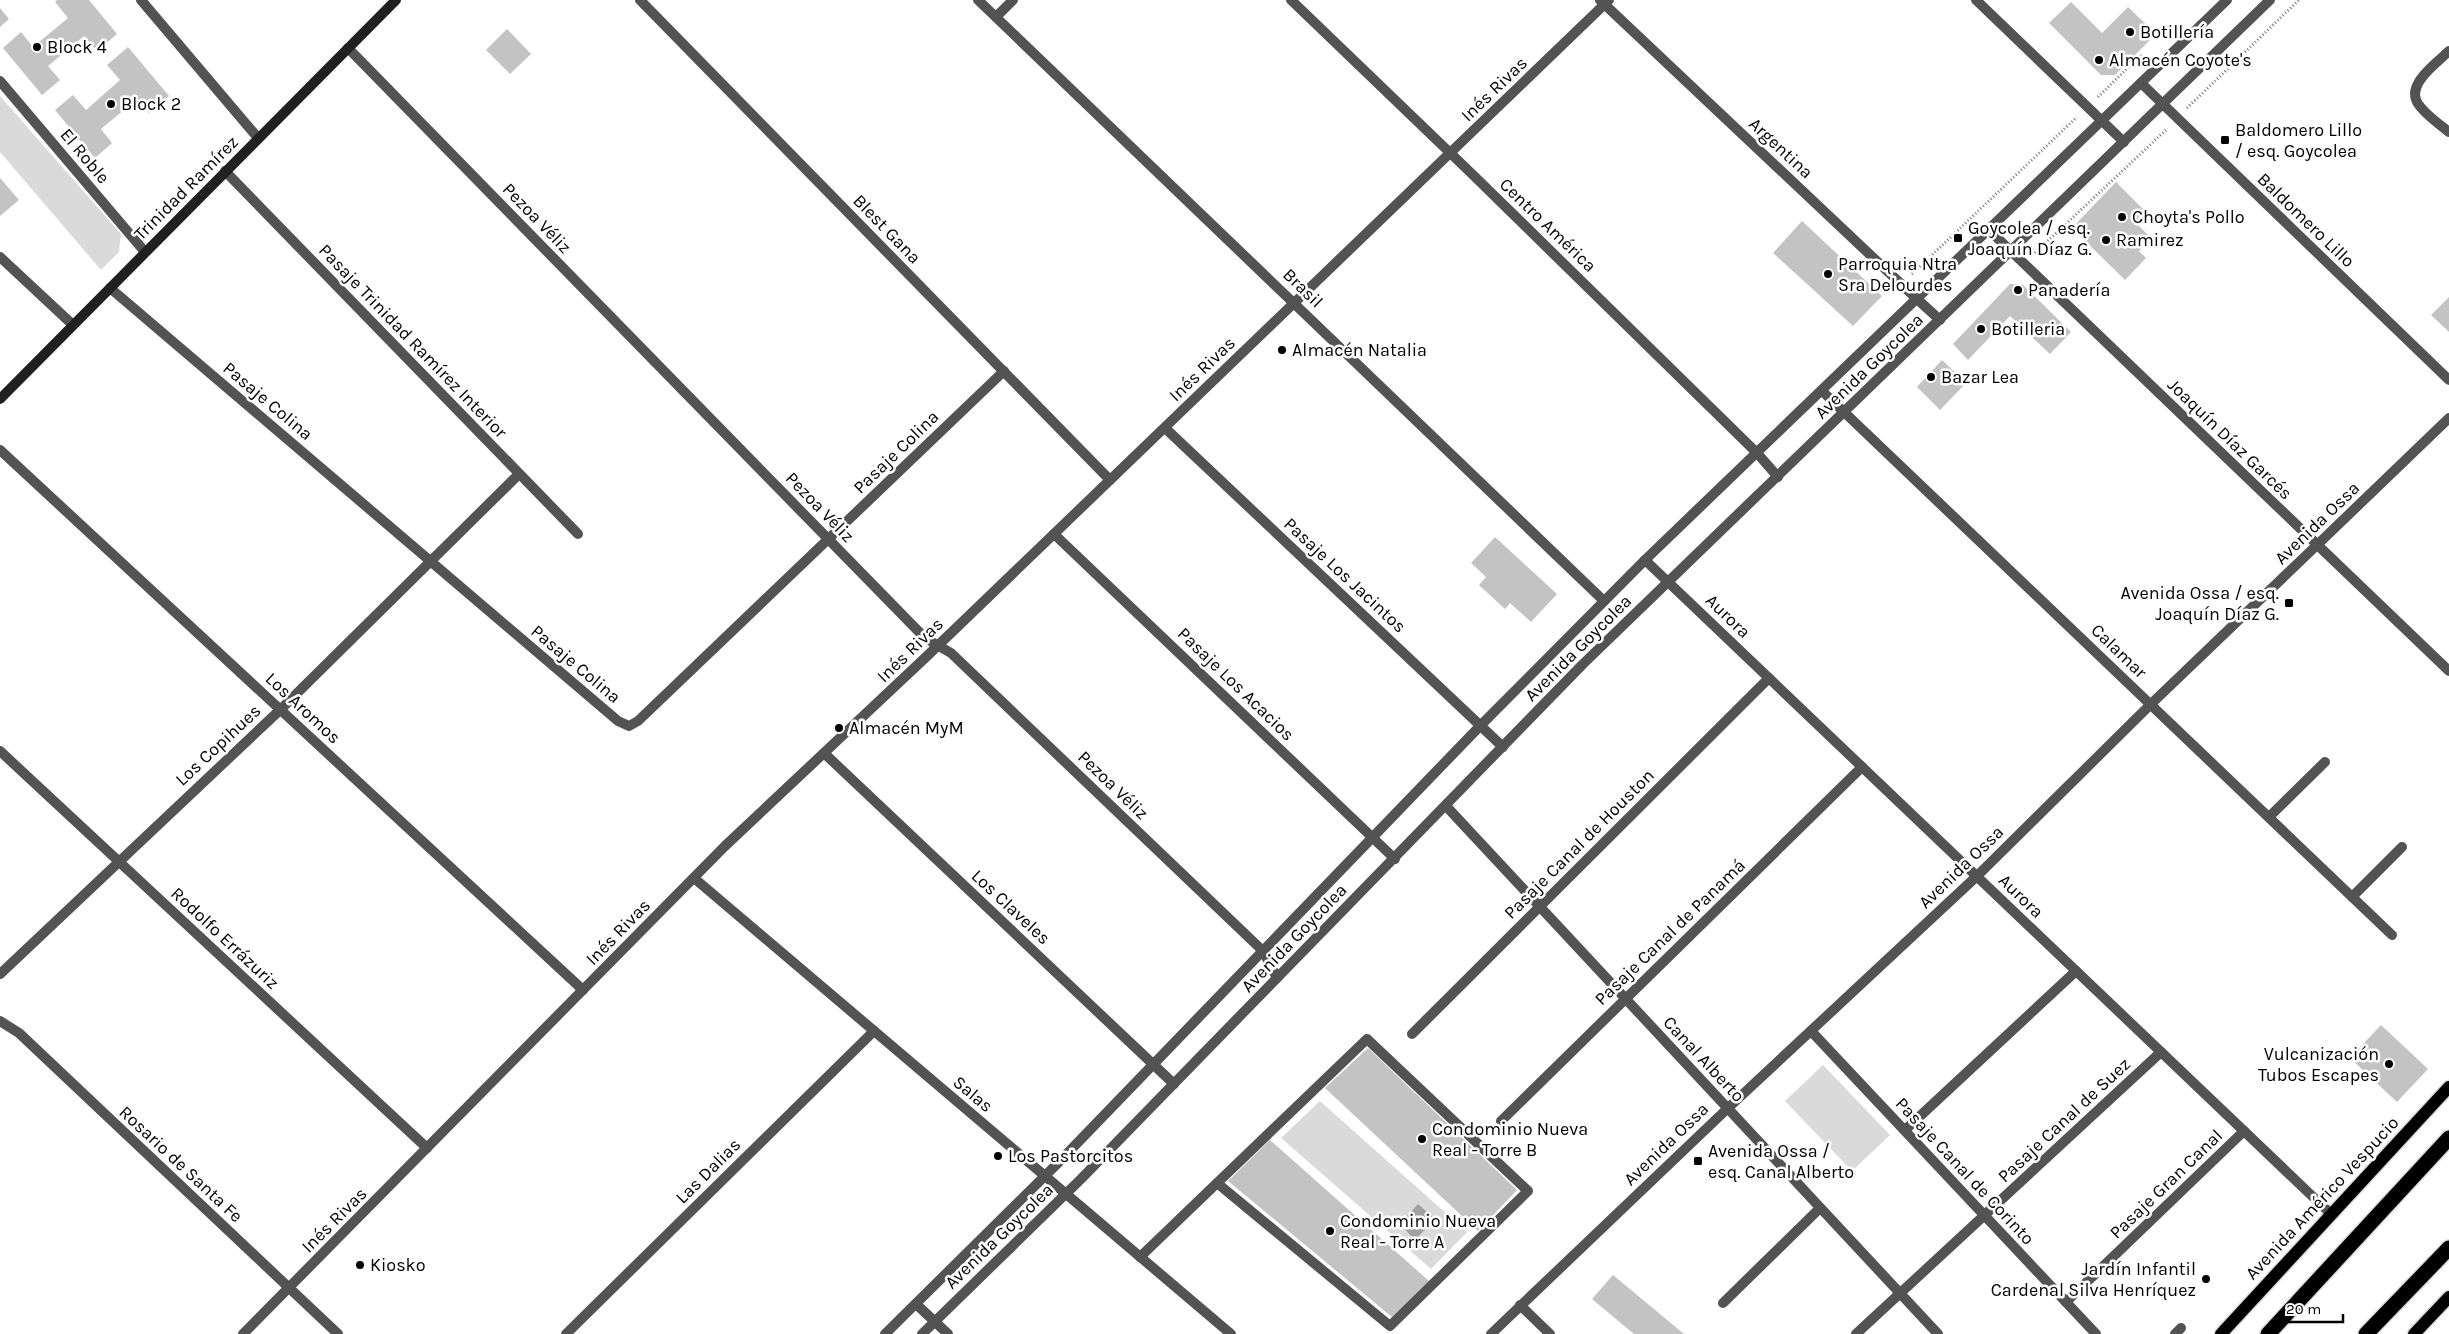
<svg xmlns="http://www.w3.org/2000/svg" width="2449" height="1334" viewBox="0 0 2449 1334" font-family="Karla,sans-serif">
  <rect width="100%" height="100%" fill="#fff"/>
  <g fill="#dadada">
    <path d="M0 96 121 234 119 252 101 270 0 152Z"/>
    <path d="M1823 1065 1890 1135 1852 1171 1785 1101Z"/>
    <path d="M1320 1101 1467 1232 1431 1269 1281 1138Z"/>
  </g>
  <path fill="#a1a1a1" d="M1418 1204 1435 1219 1415 1240 1400 1224Z"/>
  <g fill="#c3c3c3">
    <path d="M57 0H89L117 34 97 51 84 36 48 66 60 80 42 95 3 48 21 32 33 47 68 18 55 2Z"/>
    <path d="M2071 2 2102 33 2128 7 2156 34 2115 75H2101L2049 23Z"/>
    <path d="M0 8 9 19 0 27Z"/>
    <path d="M507 29 531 54 510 74 486 50Z"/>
    <path d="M128 47 169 96 149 113 137 99 101 129 112 143 95 158 55 110 73 95 86 110 120 80 107 65Z"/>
    <path d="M0 178 19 200 0 216Z"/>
    <path d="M2116 182 2145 211 2135 222 2151 238 2139 251 2146 258 2125 280 2072 228Z"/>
    <path d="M1802 221 1882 296 1853 326 1773 253Z"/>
    <path d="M2010 284 2023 285 2071 332 2050 354 2010 316 1968 360 1953 344Z"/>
    <path d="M2449 297V332L2431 315Z"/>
    <path d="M1942 360 1966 383 1940 410 1917 387Z"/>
    <path d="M1495 537 1557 594 1531 622 1510 603 1505 609 1479 585 1486 577 1471 563Z"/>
    <path d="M2381 1025 2428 1069 2397 1102 2350 1058Z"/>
    <path d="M1368 1048 1517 1190 1478 1231 1325 1088Z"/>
    <path d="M1270 1140 1429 1281 1392 1317 1228 1181Z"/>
    <path d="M1613 1275 1684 1334H1634L1592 1299Z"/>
  </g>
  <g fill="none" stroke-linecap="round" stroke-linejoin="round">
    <g stroke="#dbdbdb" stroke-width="15">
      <g id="primary">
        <path d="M2221 1334 2449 1087"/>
        <path d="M2414 1334 2449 1297"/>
      </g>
    </g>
    <g stroke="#dbdbdb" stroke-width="18">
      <g id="motorway">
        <path d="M2268 1334 2449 1138"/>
        <path d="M2366 1334 2449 1248"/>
      </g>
    </g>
    <g stroke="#757575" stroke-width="3" stroke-dasharray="1 2.5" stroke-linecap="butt">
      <path d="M2098 97 2141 55"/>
      <path d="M2187 108 2299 0"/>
      <path d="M2035 253 2167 129"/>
      <path d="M1912 274 2077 117"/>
    </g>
    <g stroke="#535353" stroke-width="10">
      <path d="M141 0 258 138"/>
      <path d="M0 257 73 325"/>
      <path d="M1140 1257 1367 1039 1528 1191 1390 1326 1217 1183"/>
      <path d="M1520 1305 1550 1334"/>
    </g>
    <g stroke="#535353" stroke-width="10">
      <path d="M640 0 1110 480"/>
      <path d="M978 0 1604 601"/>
      <path d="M1291 0 1470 172 1757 453 1778 477"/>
      <path d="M996 17 1013 0"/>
      <path d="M348 48 925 638 951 653 1263 951 1277 978"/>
      <path d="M2449 51C2438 62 2407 83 2417 102 2423 113 2439 124 2449 132"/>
      <path d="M0 81 145 252"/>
      <path d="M225 171 578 534"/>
      <path d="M110 288 618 721 629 726 638 721 1004 371"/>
      <path d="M1917 299 1940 320"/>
      <path d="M1822 391 2392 935"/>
      <path d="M1165 428 1503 747"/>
      <path d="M0 450 583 990"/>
      <path d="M1054 534 1395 859"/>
      <path d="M1645 560 2331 1214"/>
      <path d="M0 751 427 1148"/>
      <path d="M825 754 1174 1084"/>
      <path d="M1446 806 1938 1334"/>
      <path d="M2269 817 2325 762"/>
      <path d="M694 878 1231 1334"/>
      <path d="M2352 897 2402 847"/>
      <path d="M0 974 281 709 519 474"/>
      <path d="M0 1021 19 1033 338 1334"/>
      <path d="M1811 1031 2096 1334"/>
      <path d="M1412 1034 1769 678"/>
      <path d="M1501 1121 1862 767"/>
      <path d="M1905 1130 2076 971"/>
      <path d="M2066 1302 2244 1131"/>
      <path d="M1723 1303 1820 1208"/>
      <path d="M916 1304 948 1334"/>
      <path d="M243 1334 725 846 926 657 1609 0"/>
      <path d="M566 1334 874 1031"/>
      <path d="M1491 1334 1728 1108 1977 876 2151 704 2317 545"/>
      <path d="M1856 1334 2161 1052"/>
      <path d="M2175 1334 2181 1328"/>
    </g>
    <g stroke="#535353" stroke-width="10">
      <path d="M1600 0 1917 299"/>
      <path d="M1976 0 2124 142"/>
      <path d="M2141 83 2449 380"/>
      <path d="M1989 230 2449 671"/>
      <path d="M2317 545 2449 418"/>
      <path d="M885 1334 1057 1164 1481 725 1645 560 2227 0"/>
      <path d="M922 1334 1081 1179 1583 664 2270 0"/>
    </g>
    <path stroke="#202020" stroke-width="10" d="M0 399 396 0"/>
    <use href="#primary" stroke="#000" stroke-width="12"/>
    <use href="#motorway" stroke="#000" stroke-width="15"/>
  </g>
  <g fill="#000" stroke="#fff" stroke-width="2">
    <circle cx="2130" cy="32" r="5"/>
    <circle cx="37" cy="47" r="5"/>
    <circle cx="2099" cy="60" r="5"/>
    <circle cx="111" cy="104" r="5"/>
    <rect x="2220" y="135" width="10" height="10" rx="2.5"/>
    <circle cx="2122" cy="217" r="5"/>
    <rect x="1953" y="233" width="10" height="10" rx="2.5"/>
    <circle cx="2106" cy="240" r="5"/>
    <circle cx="1828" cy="274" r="5"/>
    <circle cx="2018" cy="290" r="5"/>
    <circle cx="1981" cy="329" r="5"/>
    <circle cx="1282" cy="350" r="5"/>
    <circle cx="1931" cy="377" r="5"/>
    <rect x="2284" y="598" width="10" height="10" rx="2.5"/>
    <circle cx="839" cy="728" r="5"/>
    <circle cx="2389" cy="1064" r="5"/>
    <circle cx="1422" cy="1139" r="5"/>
    <circle cx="998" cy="1156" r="5"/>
    <rect x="1693" y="1156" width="10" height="10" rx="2.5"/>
    <circle cx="1330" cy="1231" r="5"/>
    <circle cx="360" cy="1265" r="5"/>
    <circle cx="2206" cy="1279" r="5"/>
  </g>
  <g text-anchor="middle" stroke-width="5" stroke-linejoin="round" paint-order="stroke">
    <g font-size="18" fill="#000" stroke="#fff" text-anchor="start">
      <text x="2140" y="38">Botillería</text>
      <text x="47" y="53">Block 4</text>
      <text x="2109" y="66">Almacén Coyote's</text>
      <text x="121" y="110">Block 2</text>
      <text x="2235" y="136">Baldomero Lillo<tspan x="2235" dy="21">/ esq. Goycolea</tspan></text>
      <text x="2132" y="223">Choyta's Pollo</text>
      <text x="1968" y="234">Goycolea / esq.<tspan x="1968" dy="21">Joaquín Díaz G.</tspan></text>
      <text x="2116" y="246">Ramirez</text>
      <text x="1838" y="270">Parroquia Ntra<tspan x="1838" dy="21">Sra Delourdes</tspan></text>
      <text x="2028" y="296">Panadería</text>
      <text x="1991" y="335">Botilleria</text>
      <text x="1292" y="356">Almacén Natalia</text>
      <text x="1941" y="383">Bazar Lea</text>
      <text x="2279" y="599" text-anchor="end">Avenida Ossa / esq.<tspan x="2279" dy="21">Joaquín Díaz G.</tspan></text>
      <text x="849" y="734">Almacén MyM</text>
      <text x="2379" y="1060" text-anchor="end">Vulcanización<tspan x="2379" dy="21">Tubos Escapes</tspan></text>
      <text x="1432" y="1135">Condominio Nueva<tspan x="1432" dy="21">Real - Torre B</tspan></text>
      <text x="1708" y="1157">Avenida Ossa /<tspan x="1708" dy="21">esq. Canal Alberto</tspan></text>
      <text x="1008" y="1162">Los Pastorcitos</text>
      <text x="1340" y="1227">Condominio Nueva<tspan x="1340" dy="21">Real - Torre A</tspan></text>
      <text x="370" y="1271">Kiosko</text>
      <text x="2196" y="1275" text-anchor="end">Jardín Infantil<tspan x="2196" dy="21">Cardenal Silva Henríquez</tspan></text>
    </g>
    <g font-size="18" fill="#000" stroke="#fff">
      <text transform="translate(1494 89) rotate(-44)" y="6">Inés Rivas</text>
      <text transform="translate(1781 148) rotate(43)" y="6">Argentina</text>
      <text transform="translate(85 156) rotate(50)" y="6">El Roble</text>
      <text transform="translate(186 188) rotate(-45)" y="6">Trinidad Ramírez</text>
      <text transform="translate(537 218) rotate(46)" y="6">Pezoa Véliz</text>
      <text transform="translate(2306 220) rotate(44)" y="6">Baldomero Lillo</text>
      <text transform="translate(1548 225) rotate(44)" y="6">Centro América</text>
      <text transform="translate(887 229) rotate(46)" y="6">Blest Gana</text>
      <text transform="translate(1303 288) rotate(44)" y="6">Brasil</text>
      <text transform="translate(413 341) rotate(46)" y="6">Pasaje Trinidad Ramírez Interior</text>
      <text transform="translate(1869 366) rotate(-44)" y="6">Avenida Goycolea</text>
      <text transform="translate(1202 369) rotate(-44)" y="6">Inés Rivas</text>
      <text transform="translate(268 401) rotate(40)" y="6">Pasaje Colina</text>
      <text transform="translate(2230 439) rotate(44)" y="6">Joaquín Díaz Garcés</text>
      <text transform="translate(896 452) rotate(-44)" y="6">Pasaje Colina</text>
      <text transform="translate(820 507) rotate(46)" y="6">Pezoa Véliz</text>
      <text transform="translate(2317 523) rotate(-44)" y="6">Avenida Ossa</text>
      <text transform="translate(1345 575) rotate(43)" y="6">Pasaje Los Jacintos</text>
      <text transform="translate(1728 616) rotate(44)" y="6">Aurora</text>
      <text transform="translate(1578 648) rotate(-45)" y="6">Avenida Goycolea</text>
      <text transform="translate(910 650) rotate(-44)" y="6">Inés Rivas</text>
      <text transform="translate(2119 651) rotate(44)" y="6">Calamar</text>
      <text transform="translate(576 664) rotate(40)" y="6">Pasaje Colina</text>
      <text transform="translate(1236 684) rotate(44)" y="6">Pasaje Los Acacios</text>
      <text transform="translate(303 708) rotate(43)" y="6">Los Aromos</text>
      <text transform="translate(218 745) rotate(-43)" y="6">Los Copihues</text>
      <text transform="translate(1113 785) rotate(44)" y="6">Pezoa Véliz</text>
      <text transform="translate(1579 844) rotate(-45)" y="6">Pasaje Canal de Houston</text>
      <text transform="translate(1961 867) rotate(-44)" y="6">Avenida Ossa</text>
      <text transform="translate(2021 896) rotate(44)" y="6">Aurora</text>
      <text transform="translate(1011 907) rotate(43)" y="6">Los Claveles</text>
      <text transform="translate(618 932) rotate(-46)" y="6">Inés Rivas</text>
      <text transform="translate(1670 932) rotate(-44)" y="6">Pasaje Canal de Panamá</text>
      <text transform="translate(225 938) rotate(43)" y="6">Rodolfo Errázuriz</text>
      <text transform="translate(1294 938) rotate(-46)" y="6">Avenida Goycolea</text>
      <text transform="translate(1704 1059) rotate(47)" y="6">Canal Alberto</text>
      <text transform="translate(973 1094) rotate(40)" y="6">Salas</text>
      <text transform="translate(2064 1120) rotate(-43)" y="6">Pasaje Canal de Suez</text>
      <text transform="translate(1666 1144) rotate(-44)" y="6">Avenida Ossa</text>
      <text transform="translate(181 1164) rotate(43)" y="6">Rosario de Santa Fe</text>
      <text transform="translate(708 1171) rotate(-45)" y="6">Las Dalias</text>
      <text transform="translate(1965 1171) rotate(47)" y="6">Pasaje Canal de Corinto</text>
      <text transform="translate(2166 1184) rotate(-44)" y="6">Pasaje Gran Canal</text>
      <text transform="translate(2322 1198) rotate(-47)" y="6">Avenida Américo Vespucio</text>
      <text transform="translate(334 1220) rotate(-45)" y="6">Inés Rivas</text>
      <text transform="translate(999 1236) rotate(-44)" y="6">Avenida Goycolea</text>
    </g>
  </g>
  <path d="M2279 1314v8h64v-8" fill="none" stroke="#000000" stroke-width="2.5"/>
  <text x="2286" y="1314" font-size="15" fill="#000000" stroke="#ffffff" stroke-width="4" paint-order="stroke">20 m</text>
</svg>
